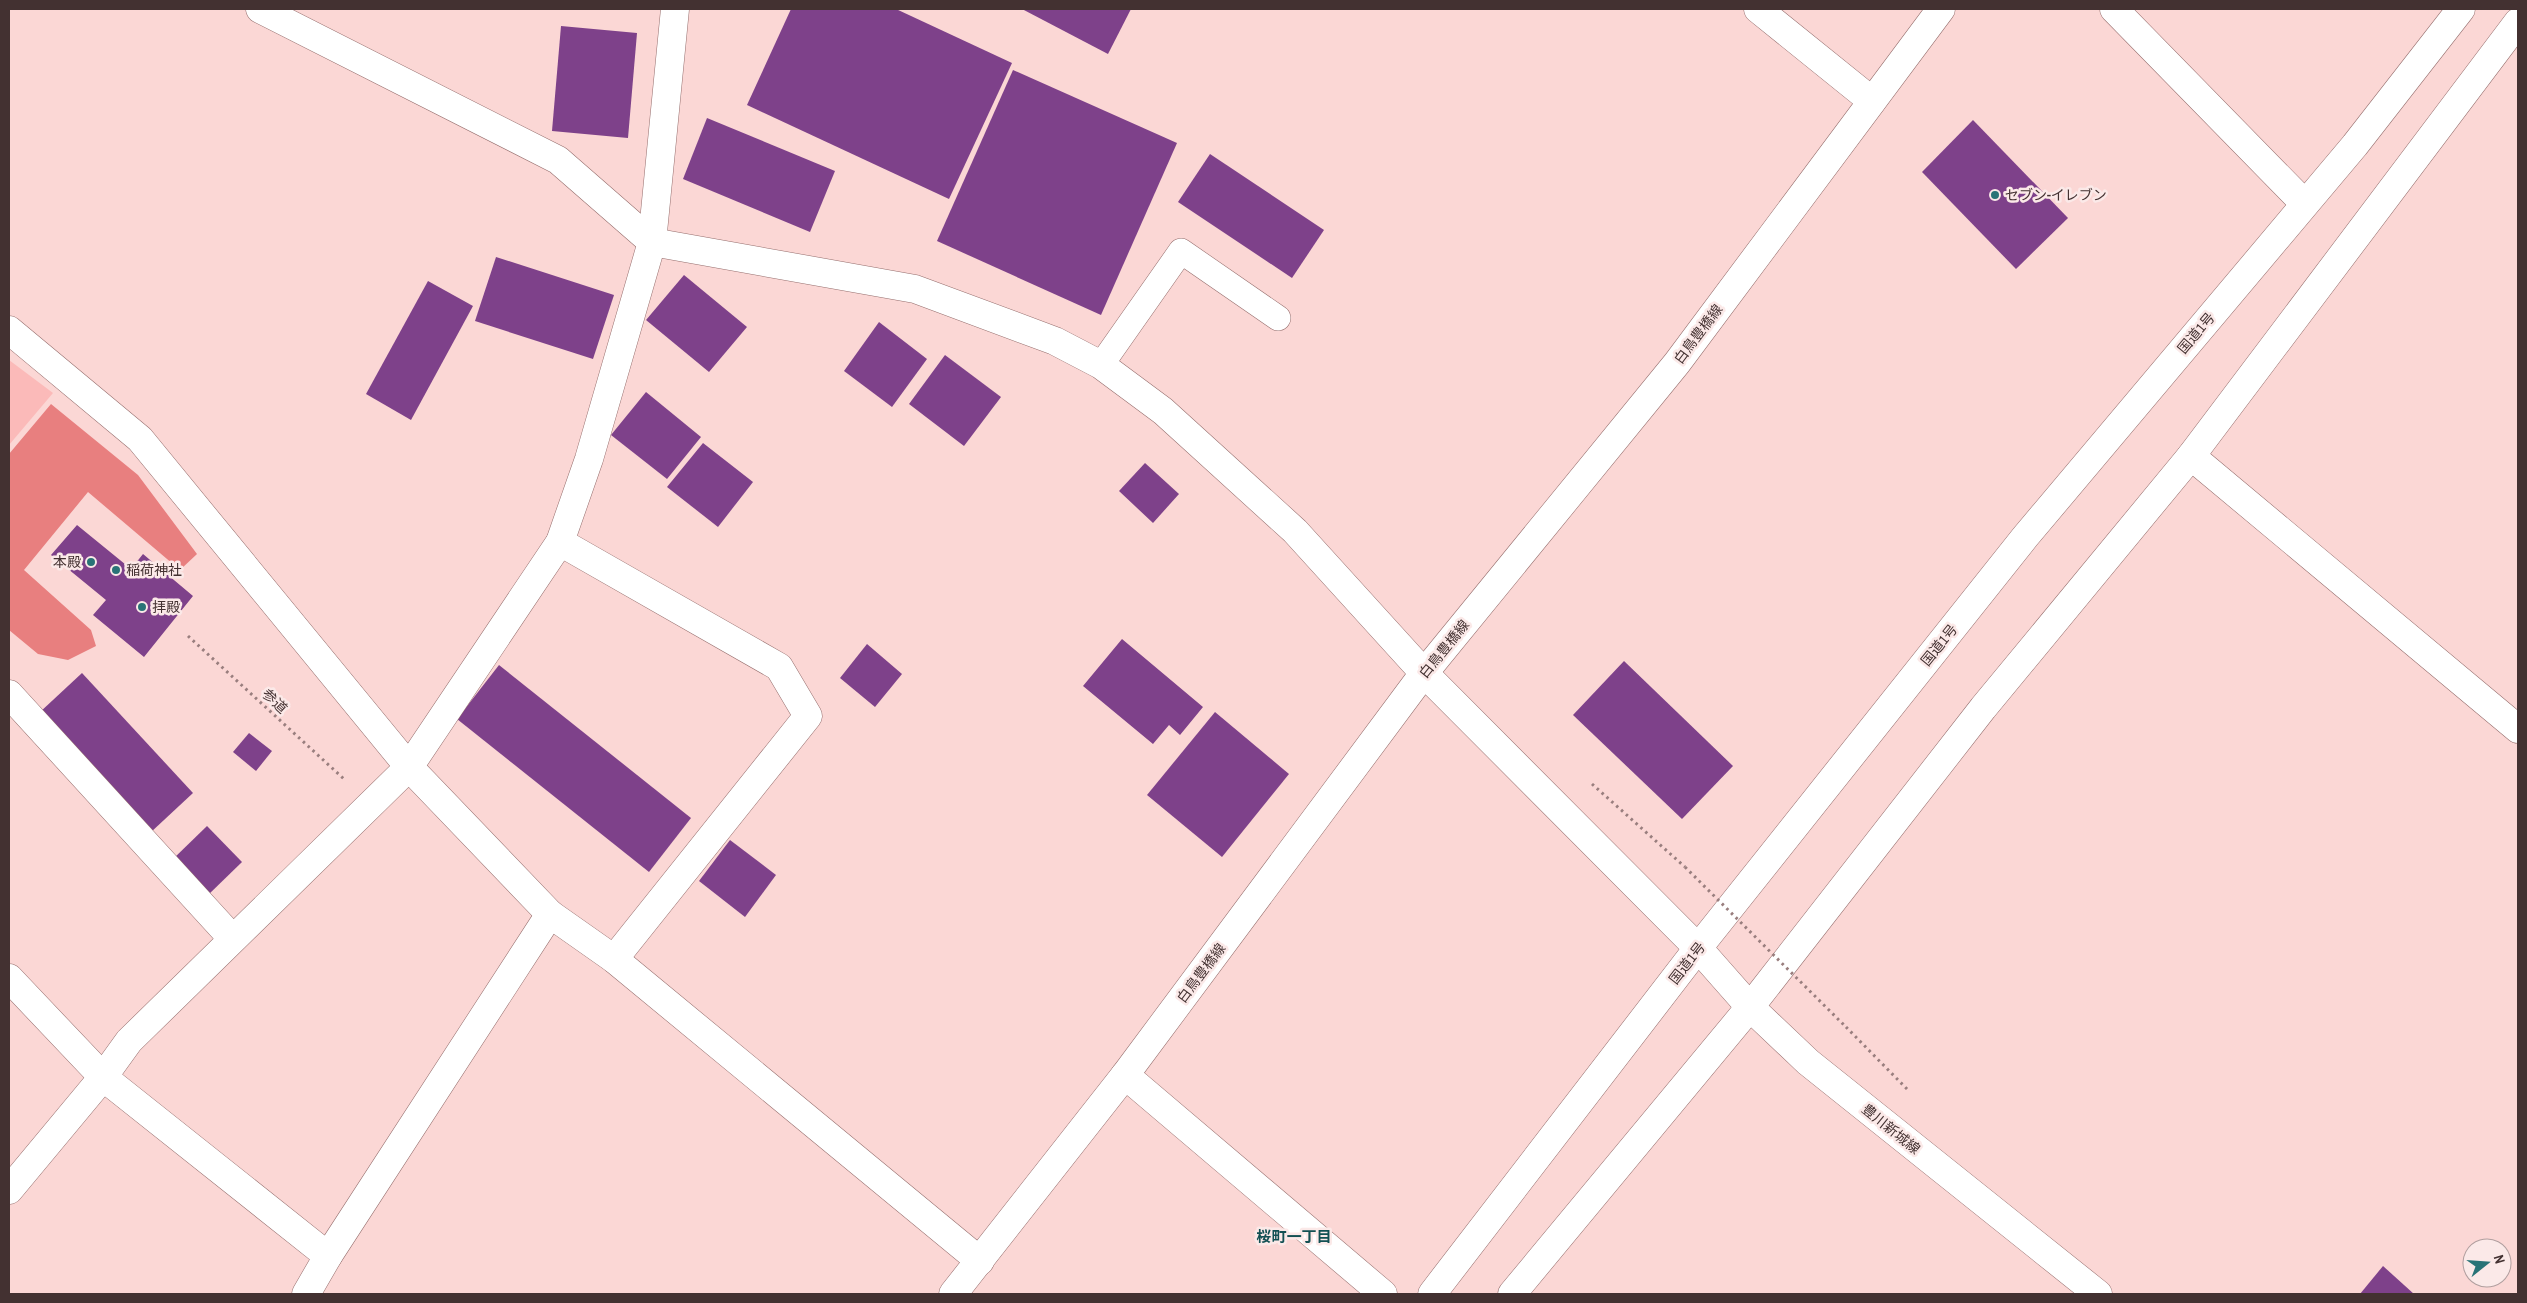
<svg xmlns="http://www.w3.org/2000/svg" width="2527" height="1303" viewBox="0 0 2527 1303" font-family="'Archivo Narrow','Noto Sans JP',sans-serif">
  <rect width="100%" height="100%" fill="#fbd7d5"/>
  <path fill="#fbbab9" d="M9 360 53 393 9 445Z"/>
  <path fill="#e87f7f" d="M51 404 138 475 197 554 180 570 88 492 24 570 91 630 96 646 68 660 38 654 9 630V454Z"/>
  <g fill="#7e418a">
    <path d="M791 9H896L1012 63 949 199 747 105Z"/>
    <path d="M1022 9H1131L1108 54Z"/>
    <path d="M561 26 637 33 628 138 552 131Z"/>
    <path d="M1013 70 1177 143 1101 315 937 241Z"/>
    <path d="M707 118 835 171 810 232 683 179Z"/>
    <path d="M1973 120 2068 218 2016 269 1922 172Z"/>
    <path d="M1210 154 1324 230 1292 278 1178 202Z"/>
    <path d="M496 257 614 295 593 359 475 321Z"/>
    <path d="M684 275 747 327 709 372 646 320Z"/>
    <path d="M428 281 473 306 411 420 366 394Z"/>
    <path d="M879 322 927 359 892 407 844 371Z"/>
    <path d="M945 355 1001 397 964 446 909 404Z"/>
    <path d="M646 392 701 437 667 479 611 435Z"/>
    <path d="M703 443 753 482 718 527 667 487Z"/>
    <path d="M1145 463 1179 494 1153 523 1119 491Z"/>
    <path d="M77 525 131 569 143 554 193 596 144 657 93 615 106 600 51 555Z"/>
    <path d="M1122 639 1203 707 1180 735 1169 725 1153 744 1083 686Z"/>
    <path d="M867 644 902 674 875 707 840 678Z"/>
    <path d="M1624 661 1733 766 1682 819 1573 715Z"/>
    <path d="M499 665 691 818 649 872 457 719Z"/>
    <path d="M82 673 193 793 150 833 39 713Z"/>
    <path d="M1215 712 1289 774 1222 857 1147 795Z"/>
    <path d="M249 733 272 751 256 771 233 752Z"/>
    <path d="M207 826 242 862 206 897 171 861Z"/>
    <path d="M730 840 776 875 745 917 699 881Z"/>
    <path d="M2383 1266 2414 1294H2360Z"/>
  </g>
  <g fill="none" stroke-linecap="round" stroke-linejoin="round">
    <g stroke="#956e6d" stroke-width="26">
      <path id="service" d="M1101 365 1181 251 1278 318"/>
    </g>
    <g stroke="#956e6d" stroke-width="29">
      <g id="minor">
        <path d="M260 9 558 160 652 242 915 289 1055 341 1101 365 1163 411 1295 531 1424 673 1698 948"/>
        <path d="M1758 9 1872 101"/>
        <path d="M2114 9 2304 203"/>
        <path d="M9 330 140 439 409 767 550 914 614 959 980 1261"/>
        <path d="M2191 456 2518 729"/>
        <path d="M560 542 779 667 808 716 614 959"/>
        <path d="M9 694 232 938"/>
        <path d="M9 978 103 1077 328 1256"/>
        <path d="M1125 1075 1383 1294"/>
        <path d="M9 1190 103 1077 129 1041 409 767 560 542 589 459 652 242 675 9"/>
        <path d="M306 1294 328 1256 550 914"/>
      </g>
    </g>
    <g stroke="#956e6d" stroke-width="29">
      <path id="secondary" d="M953 1294 1125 1075 1424 673 1677 363 1941 9"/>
    </g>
    <g stroke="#956e6d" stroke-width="29">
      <path id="primary" d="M1698 948 1750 1007 1808 1062 2098 1294"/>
    </g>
    <g stroke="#956e6d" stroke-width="29">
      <g id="trunk">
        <path d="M1432 1294 1698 948 2025 537 2355 145 2461 9"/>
        <path d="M1512 1294 1750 1007 1983 708 2191 456 2518 22"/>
      </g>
    </g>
    <g stroke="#997e7e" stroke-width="3" stroke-dasharray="2.5 4" stroke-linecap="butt">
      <path d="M188 636 344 779"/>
      <path d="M1592 784 1685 867"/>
      <path d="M1846 1027 1908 1090"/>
    </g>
    <use href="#service" stroke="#fff" stroke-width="25"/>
    <use href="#minor" stroke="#fff" stroke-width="28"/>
    <use href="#secondary" stroke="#fff" stroke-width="28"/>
    <use href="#primary" stroke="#fff" stroke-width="28"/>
    <use href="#trunk" stroke="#fff" stroke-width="28"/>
    <path stroke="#997e7e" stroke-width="3" stroke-dasharray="2.5 4" stroke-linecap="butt" d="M1685 867 1846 1027"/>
  </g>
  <g fill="#297377" stroke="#fbe9e8" stroke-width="2">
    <circle cx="1995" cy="195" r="5"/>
    <circle cx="91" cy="562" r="5"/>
    <circle cx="116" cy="570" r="5"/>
    <circle cx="142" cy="607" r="5"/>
  </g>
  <g text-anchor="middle" stroke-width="5" stroke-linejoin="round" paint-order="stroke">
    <g font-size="14" fill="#433131" stroke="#fbe9e8" text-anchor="start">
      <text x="2005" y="200">セブン-イレブン</text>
      <text x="81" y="567" text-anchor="end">本殿</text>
      <text x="126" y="575">稲荷神社</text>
      <text x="152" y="612">拝殿</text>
    </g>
    <g font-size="14" fill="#433131" stroke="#fbe9e8">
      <text transform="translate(2196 333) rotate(-50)" y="5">国道1号</text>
      <text transform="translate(1698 334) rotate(-53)" y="5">白鳥豊橋線</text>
      <text transform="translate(1939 645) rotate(-51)" y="5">国道1号</text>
      <text transform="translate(1444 649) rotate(-51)" y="5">白鳥豊橋線</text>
      <text transform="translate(275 701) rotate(43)" y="5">参道</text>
      <text transform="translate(1687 963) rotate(-52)" y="5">国道1号</text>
      <text transform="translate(1201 973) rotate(-53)" y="5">白鳥豊橋線</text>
      <text transform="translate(1891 1129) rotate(39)" y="5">豊川新城線</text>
    </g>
    <g font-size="15" font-weight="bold" fill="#125053" stroke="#fbe9e8">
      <text x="1294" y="1242">桜町一丁目</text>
    </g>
  </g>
  <rect width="2527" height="1303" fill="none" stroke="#433131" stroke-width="20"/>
  <g transform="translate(2487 1263) rotate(73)"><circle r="24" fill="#fbe9e8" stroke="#b19f9f"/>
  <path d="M0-4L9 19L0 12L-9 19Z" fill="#297377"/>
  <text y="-8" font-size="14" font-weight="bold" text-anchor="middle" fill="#433131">N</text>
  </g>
</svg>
